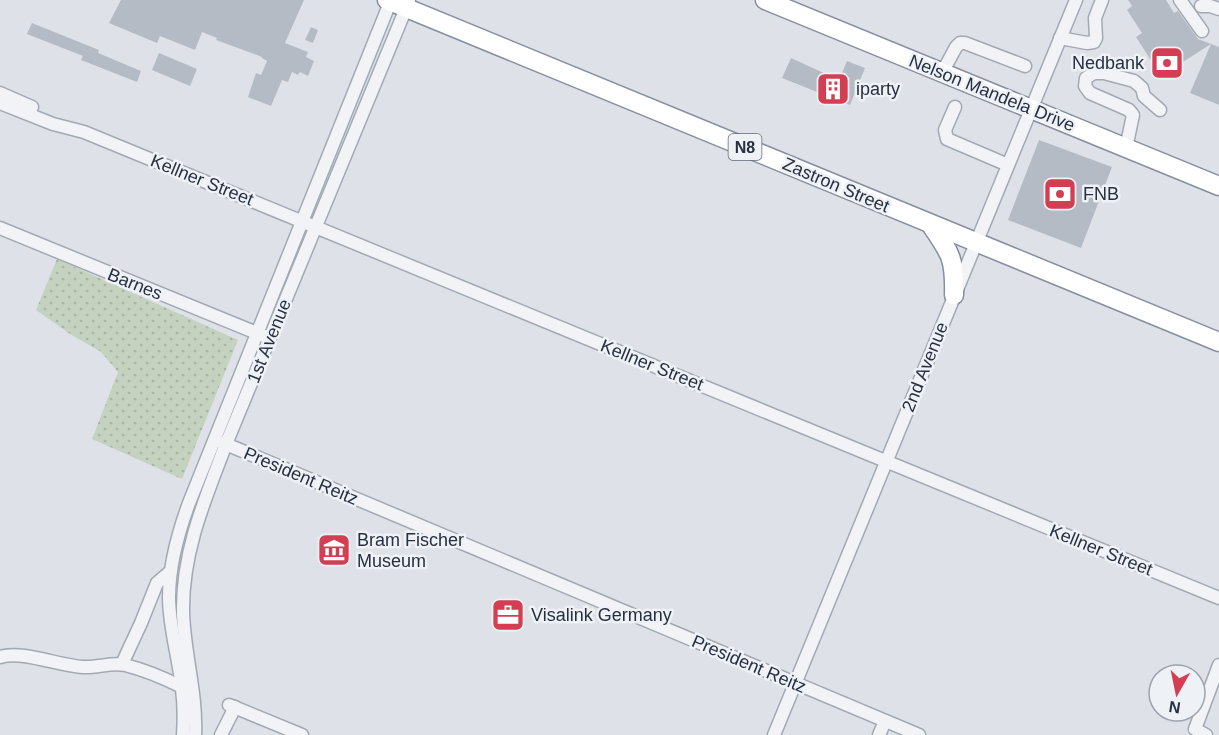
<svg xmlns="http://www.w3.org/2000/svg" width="1219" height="735" viewBox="0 0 1219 735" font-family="Arial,sans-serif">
  <defs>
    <pattern id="green-dots" width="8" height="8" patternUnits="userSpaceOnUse" patternTransform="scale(1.5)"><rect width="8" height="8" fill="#c4d2bf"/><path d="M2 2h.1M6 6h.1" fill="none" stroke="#a8b5a5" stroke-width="1.8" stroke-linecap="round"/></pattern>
  </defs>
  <rect width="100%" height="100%" fill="#dee2e8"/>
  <path fill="url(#green-dots)" d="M57 259 238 340 182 479 92 439 118 372 101 352 70 334 36 310Z"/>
  <g fill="#b5bbc5">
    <path d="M121 0H304L285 43 308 52 306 57 314 61 308 76 300 72 298 75 292 72 288 82 282 80 271 106 248 97 256 73 261 75 267 61 262 58V57L216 40 217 38 202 32 195 50 160 36 157 43 109 23Z"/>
    <path d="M1128 0H1166L1174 13 1178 11 1198 39 1219 47V105L1190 93 1211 44 1161 76 1136 37 1142 33 1127 10 1132 6Z"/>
    <path d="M32 23 99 50 98 53 141 71 137 82 81 60 83 56 27 34Z"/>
    <path d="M311 27 318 30 313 43 305 40Z"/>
    <path d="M159 53 197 69 190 86 152 70Z"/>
    <path d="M791 58 839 80 847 61 865 68 850 105 782 78Z"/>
    <path d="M1039 140 1112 167 1081 248 1008 220Z"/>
  </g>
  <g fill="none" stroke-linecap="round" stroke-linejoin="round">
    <g stroke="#a3a9b2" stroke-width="15">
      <g id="minor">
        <path d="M1180 0 1202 31"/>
        <path d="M1201 6H1210L1219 9"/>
        <path d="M1060 38 1087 43 1094 42 1096 38 1095 18 1102 0"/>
        <path d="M942 73 956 47 960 43H965L1025 66"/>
        <path d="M0 93 32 107"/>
        <path d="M0 103 53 124 84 132 1219 598"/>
        <path d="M955 107 945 130 947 139 1008 165"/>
        <path d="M1126 148 1133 115 1129 110 1090 93 1085 86 1086 78 1094 73H1104L1134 81 1142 88 1144 96 1160 110"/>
        <path d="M0 228 264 336"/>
        <path d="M221 442 919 735"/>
        <path d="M0 657C23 650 59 666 83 667 97 668 112 662 125 665 145 670 164 678 182 687"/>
        <path d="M122 664 141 623 157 583 171 571"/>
        <path d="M229 705 302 735"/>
        <path d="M183 735C184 720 184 704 182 689 179 658 169 628 169 597 169 565 178 533 189 503L391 0"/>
        <path d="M195 735C197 693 184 653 183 612 182 552 205 499 226 444L409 1"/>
        <path d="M221 735 235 707"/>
        <path d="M774 735 1076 0"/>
        <path d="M879 735 885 721"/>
        <path d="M1206 735 1195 729 1219 665"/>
      </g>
    </g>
    <g stroke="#858f9f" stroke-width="21">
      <g id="highway">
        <path d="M387 0 1219 342"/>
        <path d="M765 0 1219 186"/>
        <path d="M931 225C951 254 955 259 954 295"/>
      </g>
    </g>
    <use href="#minor" stroke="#f1f3f6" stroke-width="12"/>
    <use href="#highway" stroke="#fff" stroke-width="18"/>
  </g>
  <defs>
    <g id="bank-square" transform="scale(1.725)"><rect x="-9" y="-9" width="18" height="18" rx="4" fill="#d33e53" stroke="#eef1f6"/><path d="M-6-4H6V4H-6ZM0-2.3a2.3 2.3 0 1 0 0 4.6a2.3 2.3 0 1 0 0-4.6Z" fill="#fff"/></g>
    <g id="building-square" transform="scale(1.725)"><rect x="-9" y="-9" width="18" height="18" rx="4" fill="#d33e53" stroke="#eef1f6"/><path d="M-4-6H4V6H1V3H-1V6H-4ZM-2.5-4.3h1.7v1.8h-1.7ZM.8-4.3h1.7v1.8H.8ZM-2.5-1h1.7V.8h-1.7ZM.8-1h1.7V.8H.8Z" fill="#fff"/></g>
    <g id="museum-square" transform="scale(1.725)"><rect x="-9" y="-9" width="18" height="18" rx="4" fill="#d33e53" stroke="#eef1f6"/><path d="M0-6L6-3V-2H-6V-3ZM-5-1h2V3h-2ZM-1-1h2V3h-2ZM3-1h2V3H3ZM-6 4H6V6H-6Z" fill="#fff"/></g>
    <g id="office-square" transform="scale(1.725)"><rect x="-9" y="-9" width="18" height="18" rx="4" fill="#d33e53" stroke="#eef1f6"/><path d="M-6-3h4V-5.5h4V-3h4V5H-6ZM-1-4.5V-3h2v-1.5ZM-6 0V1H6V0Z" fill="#fff"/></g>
  </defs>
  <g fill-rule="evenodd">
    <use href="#bank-square" x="1167" y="63"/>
    <use href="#building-square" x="833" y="89"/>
    <use href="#bank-square" x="1060" y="194"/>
    <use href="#museum-square" x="334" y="550"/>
    <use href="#office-square" x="508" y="615"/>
  </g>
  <g text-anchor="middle" stroke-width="5" stroke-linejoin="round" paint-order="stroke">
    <rect fill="#eef1f6" stroke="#636a77" stroke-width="1.5" x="728.5" y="134" width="33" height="26" rx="4.5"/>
    <g font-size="16" font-weight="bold" fill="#273040">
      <text x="745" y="153">N8</text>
    </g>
    <g font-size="18" fill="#273040" stroke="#eef1f6" text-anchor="start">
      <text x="1144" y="69" text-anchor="end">Nedbank</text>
      <text x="856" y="95">iparty</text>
      <text x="1083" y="200">FNB</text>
      <text x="357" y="546">Bram Fischer<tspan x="357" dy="21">Museum</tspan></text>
      <text x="531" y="621">Visalink Germany</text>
    </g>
    <g font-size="18" fill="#273040" stroke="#eef1f6">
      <text transform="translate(992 93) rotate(22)" y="6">Nelson Mandela Drive</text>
      <text transform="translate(202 180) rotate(22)" y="6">Kellner Street</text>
      <text transform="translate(836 185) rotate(23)" y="6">Zastron Street</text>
      <text transform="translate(135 284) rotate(22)" y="6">Barnes</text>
      <text transform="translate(269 341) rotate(-68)" y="6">1st Avenue</text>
      <text transform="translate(652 365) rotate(22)" y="6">Kellner Street</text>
      <text transform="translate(925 367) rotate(-68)" y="6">2nd Avenue</text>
      <text transform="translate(301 476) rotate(23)" y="6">President Reitz</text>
      <text transform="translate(1101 550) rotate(22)" y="6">Kellner Street</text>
      <text transform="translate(749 664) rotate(23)" y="6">President Reitz</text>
    </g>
  </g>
  <g transform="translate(1177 693) rotate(189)"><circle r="28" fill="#eef1f6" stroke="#9ea4ad" stroke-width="1.5"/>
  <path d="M0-4.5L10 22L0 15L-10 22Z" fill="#d33e53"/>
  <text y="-9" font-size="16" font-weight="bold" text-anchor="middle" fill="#273040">N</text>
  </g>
</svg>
